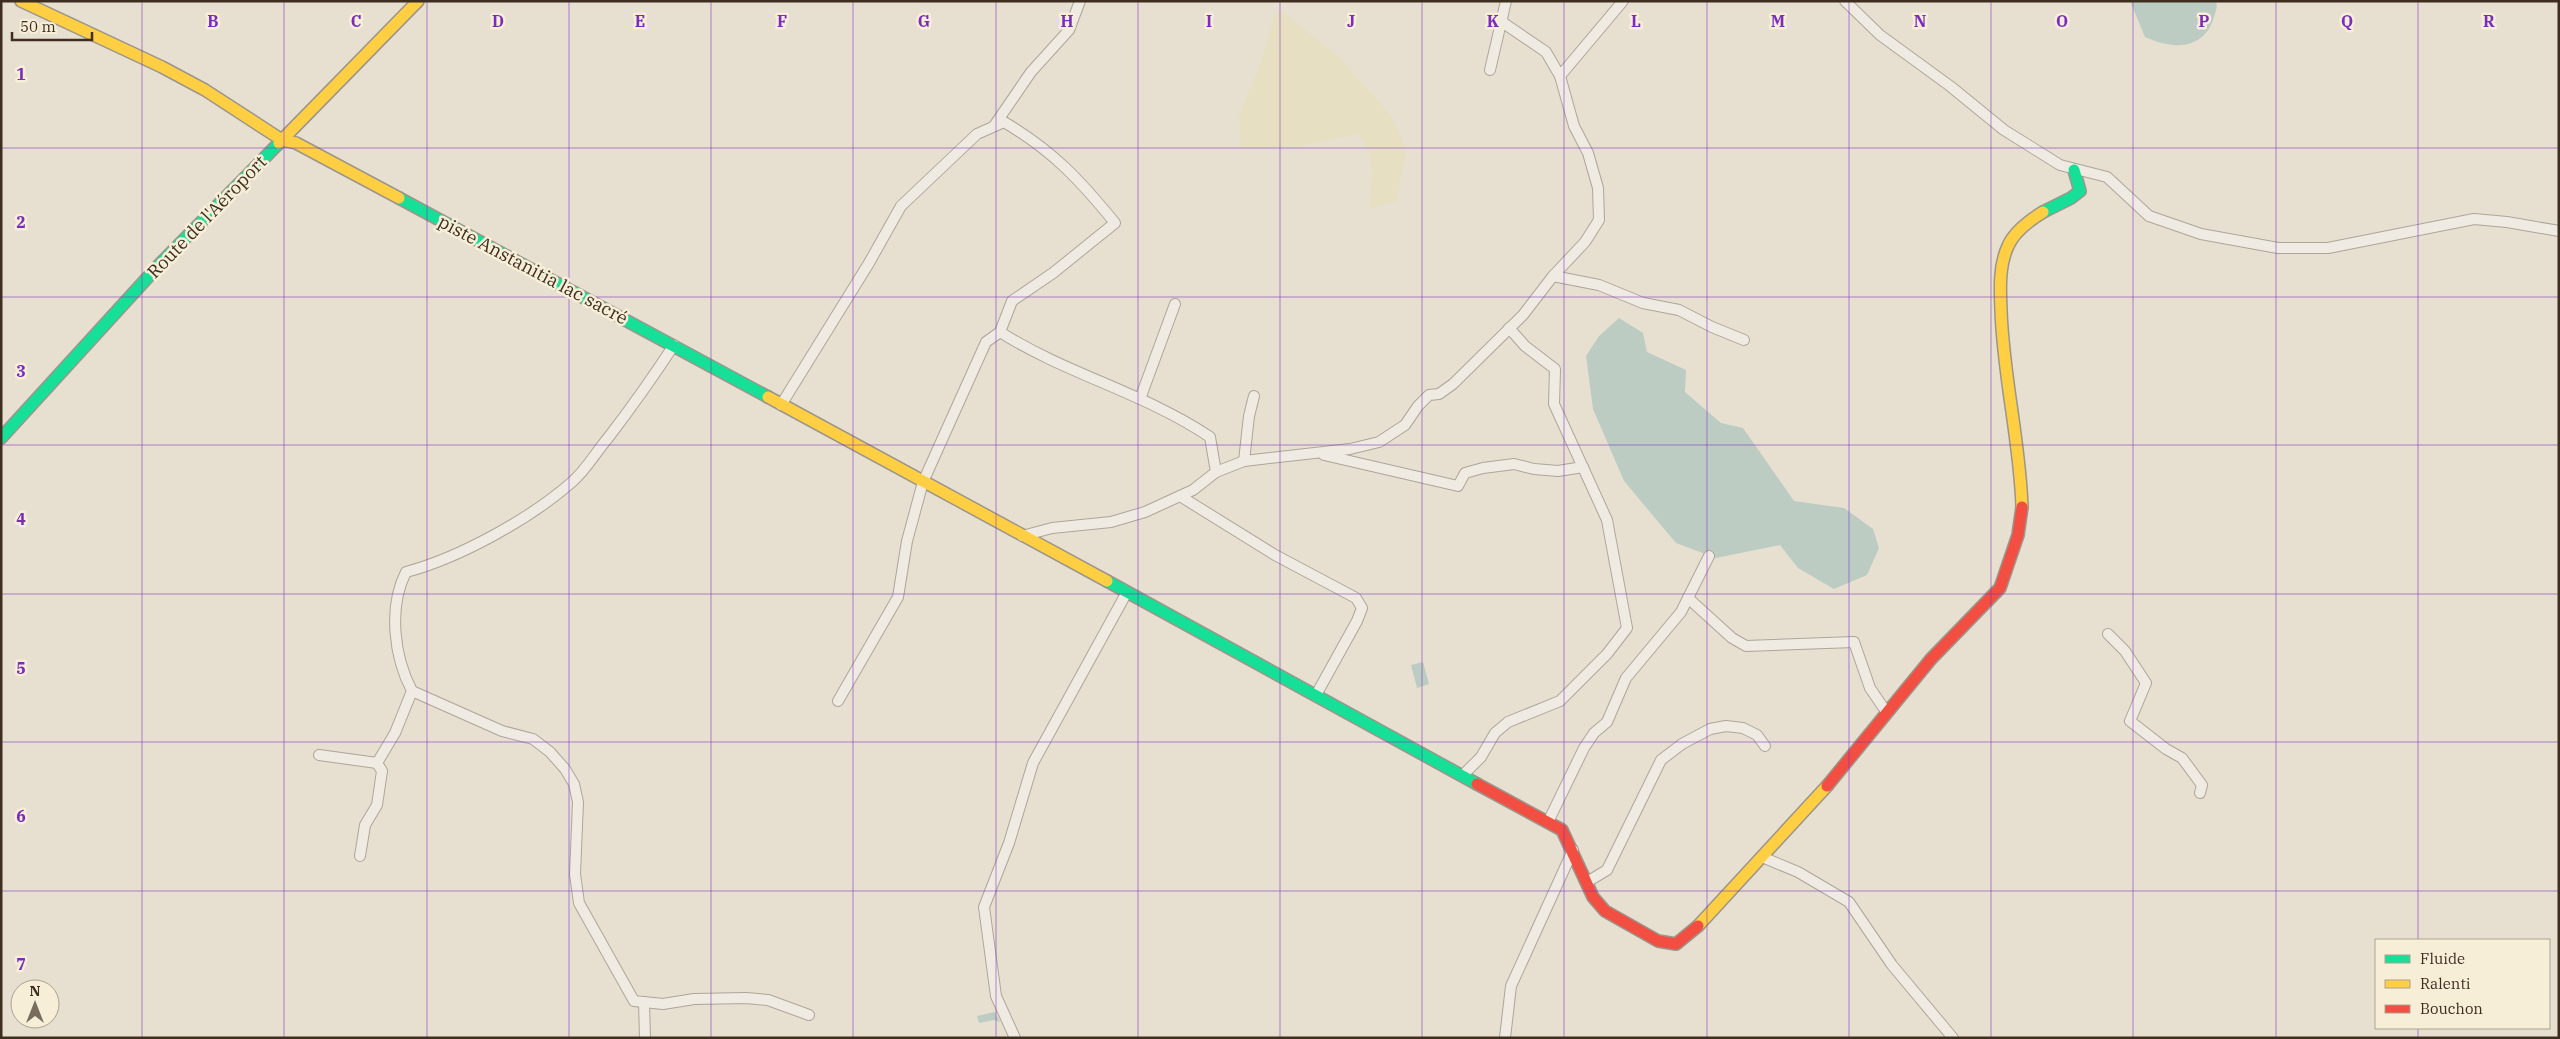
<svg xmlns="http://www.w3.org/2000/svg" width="2560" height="1039" viewBox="0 0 2560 1039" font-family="'IBM Plex Serif',serif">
  <rect width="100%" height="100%" fill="#e7e0d1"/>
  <path fill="#e6dfc2" d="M1282 11 1338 56 1391 115 1406 149 1397 201 1369 209 1372 173 1369 150 1358 134 1300 146 1241 148 1239 115 1259 67 1275 16Z"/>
  <g fill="#bcccc2">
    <path d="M2130 1H2216C2218 8 2215 13 2213 20 2202 51 2171 49 2145 37Z"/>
    <path d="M1619 318 1643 333 1647 352 1686 370 1685 392 1721 423 1743 428 1794 501 1844 508 1873 529 1879 548 1867 575 1834 589 1798 568 1780 545 1716 558 1676 543 1624 481 1593 409 1586 356 1599 336Z"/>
    <path d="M1423 662 1429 684 1417 688 1411 665Z"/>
    <path d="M995 1012 1000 1022 994 1020 979 1023 977 1016Z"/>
  </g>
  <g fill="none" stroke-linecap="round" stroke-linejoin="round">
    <g stroke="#ada599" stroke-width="12">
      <g id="street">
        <path d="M1845 1 1880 35 1950 86 2004 130 2060 165 2107 177 2149 216 2201 234 2278 248H2328L2474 219 2507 222 2559 231"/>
        <path d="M1490 70 1506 1"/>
        <path d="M1560 76 1623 1"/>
        <path d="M994 126 1031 72 1069 30 1080 1"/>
        <path d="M1553 276 1599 285 1643 303 1679 310 1712 327 1744 340"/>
        <path d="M674 345C653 377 631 408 608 438 596 452 586 470 572 482 530 519 459 558 406 572 388 607 394 657 412 691L502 731 533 739 550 752 565 769 574 784 578 802 575 874 579 903 634 1001 663 1004 694 999 746 998 768 1000 809 1015"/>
        <path d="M1140 399 1175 304"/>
        <path d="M781 405 869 263 901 206 977 134 1004 122C1053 151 1080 180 1115 223L1053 273 1012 301 1000 332"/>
        <path d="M1324 455 1458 486 1465 473 1483 468 1514 464 1534 469 1558 471 1583 467"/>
        <path d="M1244 461 1249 416 1254 396"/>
        <path d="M1216 472 1244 461 1350 449 1379 442 1405 425 1418 406 1429 395 1439 394 1453 384 1523 315 1553 276 1585 242 1599 220 1598 188 1588 153 1574 126 1560 76 1546 52 1502 22"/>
        <path d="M1180 496 1275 555 1356 598 1362 608 1357 621 1316 695"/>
        <path d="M1688 598 1732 638 1746 646 1854 642 1870 688 1887 713"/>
        <path d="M2108 634 2125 651 2146 683 2130 721 2166 749 2182 758 2202 785 2200 793"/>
        <path d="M838 701 898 597 907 541 923 482 986 342 1000 332C1066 374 1145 393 1210 437L1216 472 1193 490 1145 512 1111 522 1052 528 1022 536"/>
        <path d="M319 755 377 763 395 733 412 691"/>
        <path d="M1462 776 1481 757 1495 733 1508 722 1560 701 1607 654 1627 628 1607 520 1554 404 1555 369 1525 346 1509 328"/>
        <path d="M1548 822 1584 748 1594 733 1607 722 1626 678 1681 612 1709 556"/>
        <path d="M360 856 365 825 377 805 382 771 377 763"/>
        <path d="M1762 857 1798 872 1849 902 1892 965 1953 1038"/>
        <path d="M1587 882 1607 870 1661 760 1682 744 1710 729 1726 726 1743 728 1757 735 1765 746"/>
        <path d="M644 1002 645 1038"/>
        <path d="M1015 1038 996 996 984 907 1009 843 1033 763 1127 592"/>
        <path d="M1505 1038 1511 986 1573 850"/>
      </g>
    </g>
    <g stroke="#9c958a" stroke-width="14">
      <g id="fast">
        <path d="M399 198 768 397"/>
        <path d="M2043 212 2071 198 2080 191 2074 170"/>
        <path d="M1 438 159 265 279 143"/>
        <path d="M1107 581 1477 784"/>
      </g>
    </g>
    <g stroke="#9c958a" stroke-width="14">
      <g id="slow">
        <path d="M21 1 162 67 205 90 282 140 296 143 399 198"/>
        <path d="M279 143 418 1"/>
        <path d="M768 397 1107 581"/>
        <path d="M2022 507C2020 441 2003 376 2001 310 2000 289 1999 265 2008 246 2014 232 2030 220 2043 212"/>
        <path d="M1698 926 1827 786"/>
      </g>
    </g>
    <g stroke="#9c958a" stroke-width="14">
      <g id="jam">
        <path d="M1477 784 1562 830 1593 897 1605 911 1658 941 1676 944 1698 926"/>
        <path d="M1827 786 1931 659 2000 588 2018 535 2022 507"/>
      </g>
    </g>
    <use href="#street" stroke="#efebe3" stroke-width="10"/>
    <use href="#fast" stroke="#16e098" stroke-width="11"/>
    <use href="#slow" stroke="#ffcf43" stroke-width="11"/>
    <use href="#jam" stroke="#f24e42" stroke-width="11"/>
  </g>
  <path fill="none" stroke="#7b2cbf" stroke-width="1" stroke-opacity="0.55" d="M142 1V1038M284 1V1038M427 1V1038M569 1V1038M711 1V1038M853 1V1038M996 1V1038M1138 1V1038M1280 1V1038M1422 1V1038M1564 1V1038M1707 1V1038M1849 1V1038M1991 1V1038M2133 1V1038M2276 1V1038M2418 1V940M1 148H2559M1 297H2559M1 445H2559M1 594H2559M1 742H2559M1 891H2559M2418 1028V1038"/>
  <g text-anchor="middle" stroke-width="5" stroke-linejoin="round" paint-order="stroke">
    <g font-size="18" fill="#3d2e20" stroke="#f7eed8">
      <text transform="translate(207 217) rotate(-46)" y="6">Route de l'Aéroport</text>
      <text transform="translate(533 270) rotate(28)" y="6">piste Anstanitia lac sacré</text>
    </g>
  </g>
  <g font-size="16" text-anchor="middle" font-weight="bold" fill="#7b2cbf" stroke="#f7eed8" stroke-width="5" stroke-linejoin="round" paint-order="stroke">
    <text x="213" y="27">B</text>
    <text x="356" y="27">C</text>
    <text x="498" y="27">D</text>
    <text x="640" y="27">E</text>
    <text x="782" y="27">F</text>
    <text x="924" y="27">G</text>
    <text x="1067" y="27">H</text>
    <text x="1209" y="27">I</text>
    <text x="1351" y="27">J</text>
    <text x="1493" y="27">K</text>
    <text x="1636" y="27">L</text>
    <text x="1778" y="27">M</text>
    <text x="1920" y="27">N</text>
    <text x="2062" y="27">O</text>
    <text x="2204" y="27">P</text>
    <text x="2347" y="27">Q</text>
    <text x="2489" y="27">R</text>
    <text x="21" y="80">1</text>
    <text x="21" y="228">2</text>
    <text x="21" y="377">3</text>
    <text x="21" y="525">4</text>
    <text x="21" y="674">5</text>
    <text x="21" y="822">6</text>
    <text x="21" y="970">7</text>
  </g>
  <rect width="2560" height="1039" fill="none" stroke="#3d2e20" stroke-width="5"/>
  <rect x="2375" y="939" width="175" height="90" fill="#f7eed8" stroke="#ada18e"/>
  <rect x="2385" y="955" width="25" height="8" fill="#16e098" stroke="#ada18e"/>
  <text x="2420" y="964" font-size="15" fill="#3d2e20">Fluide</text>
  <rect x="2385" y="980" width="25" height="8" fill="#ffcf43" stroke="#ada18e"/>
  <text x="2420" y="989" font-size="15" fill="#3d2e20">Ralenti</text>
  <rect x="2385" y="1005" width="25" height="8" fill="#f24e42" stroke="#ada18e"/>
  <text x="2420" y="1014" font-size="15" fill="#3d2e20">Bouchon</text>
  <g transform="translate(35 1004)"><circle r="24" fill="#f7eed8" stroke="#ada18e"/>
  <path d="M0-4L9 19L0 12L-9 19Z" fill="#786c5e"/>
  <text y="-8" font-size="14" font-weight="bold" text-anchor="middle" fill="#3d2e20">N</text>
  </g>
  <path d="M12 32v8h80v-8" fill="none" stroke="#3d2e20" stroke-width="2.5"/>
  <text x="20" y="32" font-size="15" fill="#3d2e20" stroke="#f7eed8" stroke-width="4" paint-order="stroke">50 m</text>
</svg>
